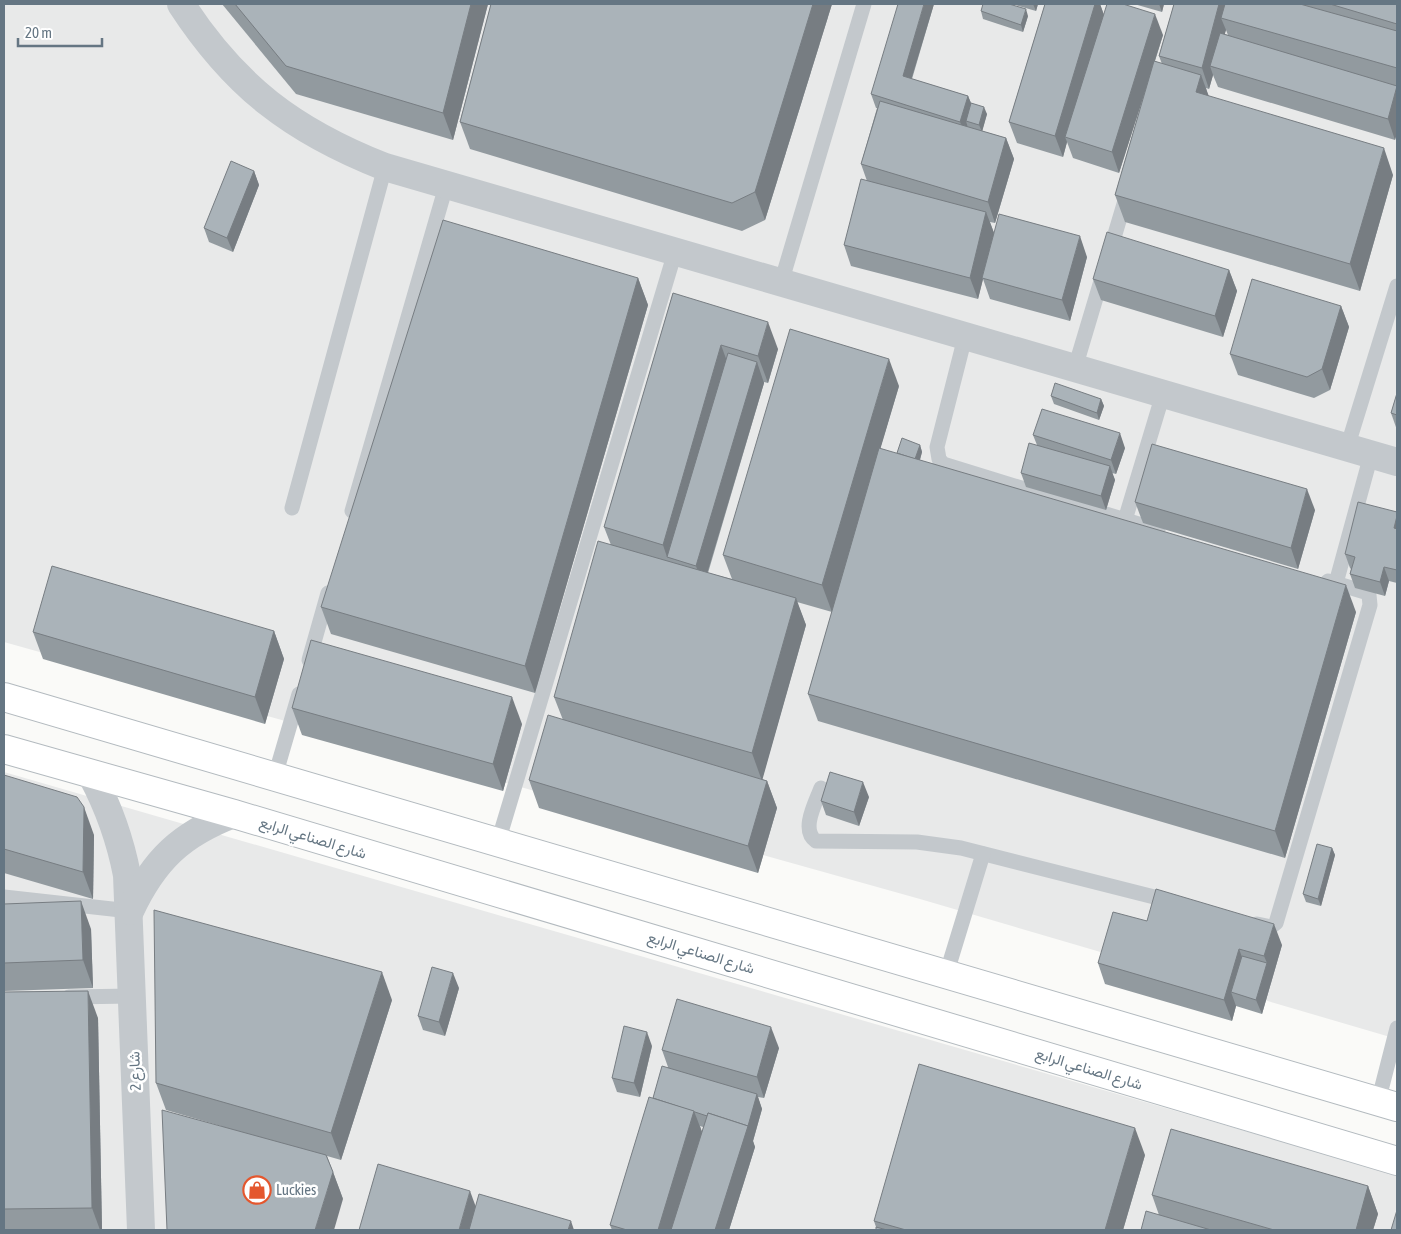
<svg xmlns="http://www.w3.org/2000/svg" width="1401" height="1234" viewBox="0 0 1401 1234" font-family="'Asap Condensed',Vazirmatn,sans-serif">
  <rect width="100%" height="100%" fill="#fafaf8"/>
  <g fill="#e8e9e9">
    <path d="M4 4H1397V1039L920 899 4 642Z"/>
    <path d="M4 772 1397 1175V1230H4Z"/>
  </g>
  <g fill="none" stroke-linecap="round" stroke-linejoin="round">
    <g stroke="#b3babf" stroke-width="30">
      <g id="secondary">
        <path d="M4 697 1397 1107"/>
        <path d="M4 749 234 814 1397 1161"/>
      </g>
    </g>
    <g stroke="#c3c8cc" stroke-width="15">
      <path d="M781 283 864 4"/>
      <path d="M965 337 937 447 939 459 943 464 1158 530"/>
      <path d="M1075 368 1127 194"/>
      <path d="M1347 448 1397 286"/>
      <path d="M292 508 385 167"/>
      <path d="M352 511 446 186"/>
      <path d="M1125 520 1163 394"/>
      <path d="M1336 583 1371 455"/>
      <path d="M309 660 328 593"/>
      <path d="M275 776 299 694"/>
      <path d="M821 788C816 802 800 830 816 841L917 842 961 848 1174 902"/>
      <path d="M498 842 675 252"/>
      <path d="M4 897 130 911"/>
      <path d="M1257 924 1271 927 1276 923 1370 605 1369 595 1365 592 1328 581"/>
      <path d="M946 975 983 854"/>
      <path d="M69 997 133 996"/>
      <path d="M1378 1102 1397 1028"/>
    </g>
    <g stroke="#c3c8cc" stroke-width="28">
      <path d="M181 4C235 87 293 131 385 167L1397 462"/>
      <path d="M92 776C109 808 120 839 127 875L141 1230"/>
      <path d="M130 911C154 860 181 834 234 814"/>
    </g>
    <use href="#secondary" stroke="#fff" stroke-width="28"/>
  </g>
  <g fill="#929a9f" fill-rule="evenodd">
    <path d="M222 4H488L453 140 296 94Z"/>
    <path d="M491 4H832L765 220 742 231 470 149 460 122Z"/>
    <path d="M934 4 912 79 968 96 971 103 987 114 982 131 1006 138 1014 159 995 223 990 222 994 233 1087 257 1070 321 990 299 983 279 978 299 851 266 844 245 867 181 861 164 877 108H876L871 94Z"/>
    <path d="M1012 4H1038L1036 11Z"/>
    <path d="M1045 4H1100L1104 15 1163 35 1155 61 1162 64 1159 56 1174 4H1397V133L1395 140 1218 87 1213 75 1209 89 1206 88 1208 96 1393 175 1360 291 1125 222 1115 195 1145 92 1119 173 1073 158 1067 142 1063 157 1017 143 1009 122ZM1226 30 1228 35 1224 34Z"/>
    <path d="M1134 4H1164L1162 12Z"/>
    <path d="M981 11 1028 16 1023 32 983 19Z"/>
    <path d="M254 171 259 185 233 252 209 242 204 228Z"/>
    <path d="M1229 270 1237 291 1223 337 1101 300 1093 279Z"/>
    <path d="M638 278 648 305 535 693 331 634 321 607Z"/>
    <path d="M673 293 778 349 768 383 764 382V383L708 573 732 579 723 555 899 386 880 449 897 454 920 445 922 452 920 460 1356 612 1285 858 818 721 808 694 832 612 797 602 806 625 762 779 767 781 777 808 758 873 539 808 529 780 563 720 554 697 611 545 604 527Z"/>
    <path d="M1341 306 1349 327 1330 390 1314 398 1238 375 1230 354Z"/>
    <path d="M1397 393V430L1391 413Z"/>
    <path d="M1051 396 1101 399 1104 406 1099 420 1054 404Z"/>
    <path d="M1033 435 1125 448 1116 474 1112 473 1115 480 1106 510 1026 487 1021 473 1037 445Z"/>
    <path d="M1135 502 1315 510 1298 569 1143 523Z"/>
    <path d="M1397 512V583L1389 581 1385 596 1355 588 1350 574 1351 569 1350 568 1345 554Z"/>
    <path d="M274 631 284 659 265 724 43 659 33 632Z"/>
    <path d="M292 708 522 724 503 791 302 735Z"/>
    <path d="M4 775 94 835 93 899 4 873Z"/>
    <path d="M869 797 859 826 826 815 821 801Z"/>
    <path d="M1332 848 1335 855 1321 906 1306 902 1303 894Z"/>
    <path d="M4 904 91 929 93 988 4 991Z"/>
    <path d="M1147 921 1282 945 1262 1014 1236 1006 1232 1021 1105 984 1098 963Z"/>
    <path d="M459 988 445 1036 423 1030 418 1016Z"/>
    <path d="M4 992 98 1018 102 1230H4Z"/>
    <path d="M392 1000 341 1160 327 1156 343 1199 221 1126 166 1110 156 1083Z"/>
    <path d="M652 1046 640 1097 617 1092 612 1078Z"/>
    <path d="M779 1048 764 1098 758 1097 762 1109 753 1141 755 1147 729 1230H612L610 1225 653 1098 668 1067 662 1050ZM700 1126 703 1127 702 1132Z"/>
    <path d="M1145 1155 1123 1230H876V1227L874 1221Z"/>
    <path d="M1368 1186 1378 1214 1373 1230H1141L1159 1215 1152 1195Z"/>
  </g>
  <g fill="#777d82">
    <path d="M471 4H488L453 140 443 113Z"/>
    <path d="M813 4H832L765 220 755 192Z"/>
    <path d="M924 4H934L908 90 903 76Z"/>
    <path d="M1033 4H1038L1036 11Z"/>
    <path d="M1095 4H1100L1105 18 1065 137 1067 142 1063 157 1055 136Z"/>
    <path d="M1159 4H1164L1162 12Z"/>
    <path d="M1219 4H1233L1221 18 1226 30 1215 68 1210 66 1213 75 1209 89 1202 68Z"/>
    <path d="M1026 9 1028 16 1023 32 1021 25Z"/>
    <path d="M1155 14 1163 35 1119 173 1112 152Z"/>
    <path d="M1201 75 1211 102 1196 92Z"/>
    <path d="M1397 86V133L1395 140 1388 119Z"/>
    <path d="M968 96 974 110 966 121 968 128 966 136 960 122Z"/>
    <path d="M984 107 987 114 982 132 979 125Z"/>
    <path d="M1006 138 1014 159 995 223 988 202Z"/>
    <path d="M1384 148 1393 175 1360 291 1350 264Z"/>
    <path d="M254 171 259 185 233 252 227 238Z"/>
    <path d="M986 212 994 233 982 278 983 279 978 299 970 278Z"/>
    <path d="M1080 236 1087 257 1070 321 1062 300Z"/>
    <path d="M1229 270 1237 291 1223 337 1215 316Z"/>
    <path d="M638 278 648 305 535 693 525 666Z"/>
    <path d="M1341 306 1349 327 1330 390 1322 369Z"/>
    <path d="M768 322 778 349 768 383 758 356Z"/>
    <path d="M721 345 731 372 667 557 663 545Z"/>
    <path d="M889 359 899 386 832 612 822 585Z"/>
    <path d="M757 362 764 383 703 587 696 566Z"/>
    <path d="M1101 399 1104 406 1099 420 1097 413Z"/>
    <path d="M1120 433 1125 448 1116 474 1111 460Z"/>
    <path d="M920 445 922 452 918 466 915 459Z"/>
    <path d="M1110 466 1115 480 1106 510 1101 496Z"/>
    <path d="M1307 489 1315 510 1298 569 1291 548Z"/>
    <path d="M1397 516V537L1394 528Z"/>
    <path d="M1384 567 1389 581 1385 596 1380 582Z"/>
    <path d="M1346 585 1356 612 1285 858 1275 831Z"/>
    <path d="M796 598 806 625 762 781 752 753Z"/>
    <path d="M274 631 284 659 265 724 255 697Z"/>
    <path d="M512 697 522 724 503 791 493 764Z"/>
    <path d="M767 781 777 808 758 873 748 846Z"/>
    <path d="M863 782 869 797 859 826 854 812Z"/>
    <path d="M84 807 94 835 93 899 83 872Z"/>
    <path d="M1332 848 1335 855 1321 906 1318 899Z"/>
    <path d="M81 901 91 929 93 988 83 960Z"/>
    <path d="M1274 924 1282 945 1262 1014 1256 1000 1267 963 1264 956Z"/>
    <path d="M1239 949 1247 970 1231 992 1236 1006 1232 1021 1224 1000Z"/>
    <path d="M382 972 392 1000 341 1160 331 1133Z"/>
    <path d="M453 973 459 988 445 1036 439 1022Z"/>
    <path d="M88 991 98 1018 102 1230H100L92 1208Z"/>
    <path d="M771 1027 779 1048 764 1098 757 1077Z"/>
    <path d="M647 1032 652 1046 640 1097 634 1083Z"/>
    <path d="M757 1094 762 1109 753 1141 755 1147 729 1230H715Z"/>
    <path d="M694 1111 702 1132 672 1230H658Z"/>
    <path d="M1135 1128 1145 1155 1123 1230H1105Z"/>
    <path d="M333 1172 343 1199 334 1230H315Z"/>
    <path d="M1368 1186 1378 1214 1373 1230H1356Z"/>
    <path d="M470 1191 480 1218 477 1230H459Z"/>
    <path d="M571 1221 574 1230H568Z"/>
  </g>
  <g fill="#aab3b9" stroke="#777d82">
    <path d="M235 4H471L443 113 286 66Z"/>
    <path d="M491 4H813L755 192 732 203 460 122Z"/>
    <path d="M898 4H924L903 76 968 96 960 122 871 94Z"/>
    <path d="M983 4H1009L1026 9 1021 25 981 11Z"/>
    <path d="M1045 4H1095L1055 136 1009 122Z"/>
    <path d="M1107 4H1123L1155 14 1112 152 1065 137Z"/>
    <path d="M1174 4H1219L1202 68 1159 56Z"/>
    <path d="M1225 4H1300L1397 31V68L1221 18Z"/>
    <path d="M1330 4H1397V24Z"/>
    <path d="M1220 33 1397 86 1388 119 1210 66Z"/>
    <path d="M1154 61 1201 75 1196 92 1384 148 1350 264 1115 195Z"/>
    <path d="M880 101 1006 138 988 202 861 164Z"/>
    <path d="M971 103 984 107 979 125 966 121Z"/>
    <path d="M231 161 254 171 227 238 204 228Z"/>
    <path d="M861 179 986 212 970 278 844 245Z"/>
    <path d="M999 214 1080 236 1062 300 982 278Z"/>
    <path d="M443 220 638 278 525 666 321 607Z"/>
    <path d="M1107 232 1229 270 1215 316 1093 279Z"/>
    <path d="M1252 279 1341 306 1322 369 1307 377 1230 354Z"/>
    <path d="M673 293 768 322 758 356 721 345 663 545 604 527Z"/>
    <path d="M790 329 889 359 822 585 723 555Z"/>
    <path d="M728 353 757 362 696 566 667 557Z"/>
    <path d="M1055 383 1101 399 1097 413 1051 396Z"/>
    <path d="M1397 393V415L1391 413Z"/>
    <path d="M1042 409 1120 433 1111 460 1033 435Z"/>
    <path d="M902 438 920 445 915 459 897 453Z"/>
    <path d="M1029 443 1110 466 1101 496 1021 473Z"/>
    <path d="M1152 444 1307 489 1291 548 1135 502Z"/>
    <path d="M879 448 1346 585 1275 831 808 694Z"/>
    <path d="M1358 502 1397 512V516L1394 528 1397 529V570L1384 567 1380 582 1350 574 1355 557 1345 554Z"/>
    <path d="M598 541 796 598 752 753 554 697Z"/>
    <path d="M52 566 274 631 255 697 33 632Z"/>
    <path d="M311 640 512 697 493 764 292 708Z"/>
    <path d="M548 715 767 781 748 846 529 780Z"/>
    <path d="M830 772 863 782 854 812 821 801Z"/>
    <path d="M4 775 77 797 84 807 83 872 4 849Z"/>
    <path d="M1317 844 1332 848 1318 899 1303 894Z"/>
    <path d="M1156 889 1274 924 1264 956 1239 949 1224 1000 1098 963 1113 912 1147 921Z"/>
    <path d="M81 901 83 960 4 963V904Z"/>
    <path d="M154 910 382 972 331 1133 156 1083Z"/>
    <path d="M1242 956 1267 963 1256 1000 1231 992Z"/>
    <path d="M432 967 453 973 439 1022 418 1016Z"/>
    <path d="M88 991 92 1208 4 1209V992Z"/>
    <path d="M677 999 771 1027 757 1077 662 1050Z"/>
    <path d="M624 1026 647 1032 634 1083 612 1078Z"/>
    <path d="M919 1064 1135 1128 1105 1230H906L874 1221Z"/>
    <path d="M662 1066 757 1094 748 1126 708 1113 707 1116 653 1098Z"/>
    <path d="M649 1097 694 1111 658 1230H627L610 1225Z"/>
    <path d="M162 1110 326 1155 333 1172 315 1230H167Z"/>
    <path d="M708 1113 748 1126 715 1230H671Z"/>
    <path d="M1171 1129 1368 1186 1356 1230H1274L1152 1195Z"/>
    <path d="M378 1164 470 1191 459 1230H359Z"/>
    <path d="M479 1194 571 1221 568 1230H469Z"/>
    <path d="M1397 1210V1230H1391Z"/>
    <path d="M1146 1211 1211 1230H1141Z"/>
    <path d="M876 1227 887 1230H876Z"/>
  </g>
  <defs>
    <g id="shop-ring" transform="scale(1.4375)"><circle r="9.5" fill="#fff" stroke="#e4572e" stroke-width="1.5"/><path d="M-5-2.5h2.3a2.7 3.5 0 0 1 5.4 0H5L5.5 6h-11ZM-1.5-2.5h3a1.5 2.3 0 0 0-3 0Z" fill="#e4572e"/></g>
  </defs>
  <g fill-rule="evenodd">
    <use href="#shop-ring" x="257" y="1190"/>
  </g>
  <g text-anchor="middle" stroke-width="5" stroke-linejoin="round" paint-order="stroke">
    <g font-size="15" fill="#657683" stroke="#fff">
      <text transform="translate(313 838) rotate(17)" y="5">شارع الصناعي الرابع</text>
      <text transform="translate(701 953) rotate(17)" y="5">شارع الصناعي الرابع</text>
      <text transform="translate(1089 1069) rotate(17)" y="5">شارع الصناعي الرابع</text>
      <text transform="translate(135 1071) rotate(-92)" y="5">شارع 2</text>
    </g>
    <g font-size="15" fill="#657683" stroke="#fff" text-anchor="start">
      <text x="276" y="1195">Luckies</text>
    </g>
  </g>
  <rect width="1401" height="1234" fill="none" stroke="#657683" stroke-width="10"/>
  <path d="M18 38v8h84v-8" fill="none" stroke="#657683" stroke-width="2.5"/>
  <text x="25" y="38" font-size="15" fill="#657683" stroke="#ffffff" stroke-width="4" paint-order="stroke">20 m</text>
</svg>
